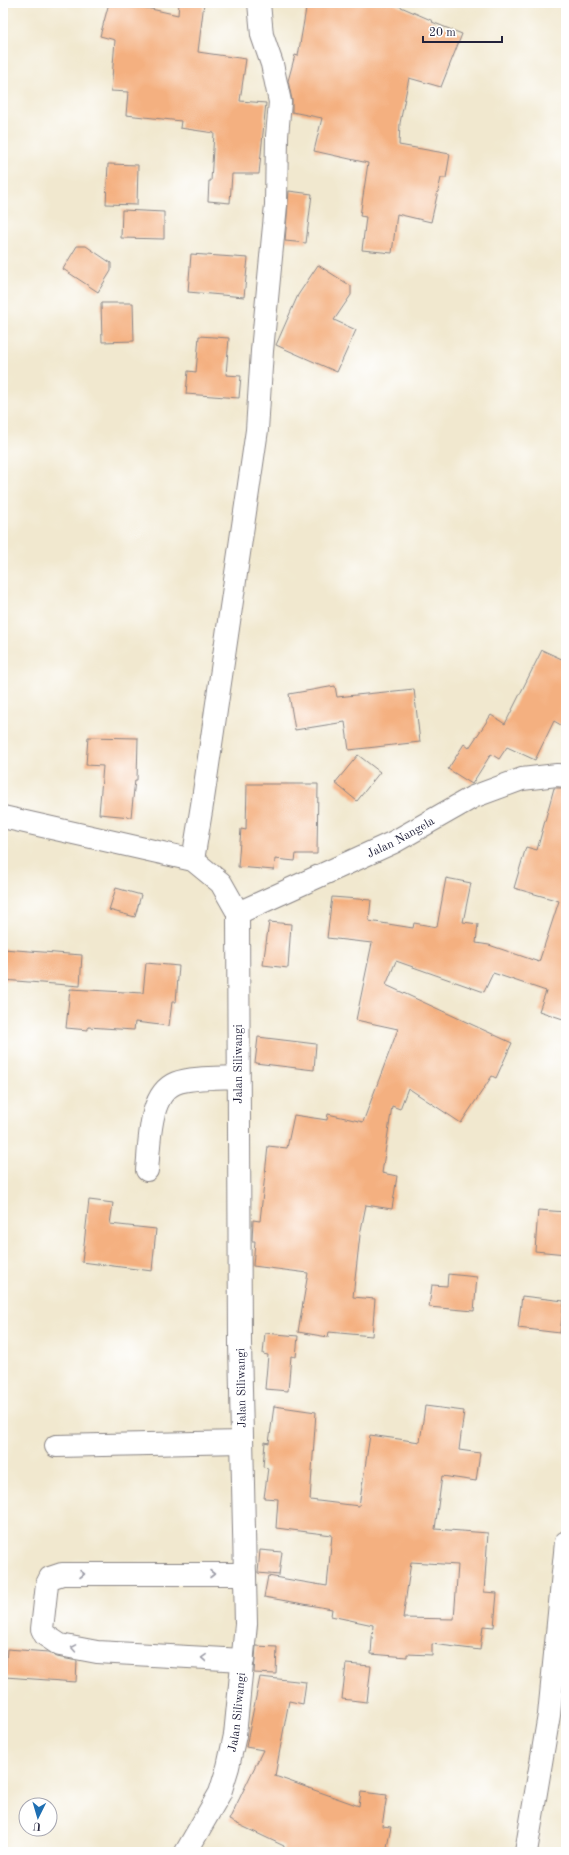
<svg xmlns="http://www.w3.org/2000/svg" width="569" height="1855" viewBox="0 0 569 1855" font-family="'Old Standard TT',serif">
  <rect width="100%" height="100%" fill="#fff"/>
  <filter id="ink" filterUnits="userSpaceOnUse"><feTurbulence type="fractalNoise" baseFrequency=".025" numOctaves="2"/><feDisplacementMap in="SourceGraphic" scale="8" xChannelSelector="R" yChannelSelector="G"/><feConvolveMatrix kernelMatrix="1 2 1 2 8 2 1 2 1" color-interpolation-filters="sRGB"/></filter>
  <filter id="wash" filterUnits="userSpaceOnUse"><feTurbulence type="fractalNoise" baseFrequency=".012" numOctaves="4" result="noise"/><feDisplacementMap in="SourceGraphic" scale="16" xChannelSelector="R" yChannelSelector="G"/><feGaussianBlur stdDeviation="0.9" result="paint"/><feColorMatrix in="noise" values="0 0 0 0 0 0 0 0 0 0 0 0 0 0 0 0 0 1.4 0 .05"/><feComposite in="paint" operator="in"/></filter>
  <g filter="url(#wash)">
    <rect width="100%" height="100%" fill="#f1e8cf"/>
    <g id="blocks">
      <g fill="#f4b080" fill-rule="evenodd">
        <path d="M109 3H124L178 15 179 3H204L198 52 246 59 240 101 266 103 259 174H232L230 203 208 201 209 181H211L214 133 180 128 181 121 126 115 128 92 111 91 115 40 100 36Z"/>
        <path d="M307 3 339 6V3H392L433 21 432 22 462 34 441 87 409 78 400 123 399 145 450 154 446 178H441L431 222 397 214 392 253 362 250 366 217 360 216 368 163 314 151 322 118 292 112V100L288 81 295 55 298 56Z"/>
        <path d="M108 164 138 165 137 205 106 204Z"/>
        <path d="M289 191 312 194 306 243 285 241Z"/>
        <path d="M122 210 164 212V239L121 238Z"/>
        <path d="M77 246H86L111 263V271L98 292 63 269Z"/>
        <path d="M191 254 248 258 244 297 188 292Z"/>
        <path d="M318 265 351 286V295L334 320 356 330 337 372 276 345 298 295Z"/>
        <path d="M101 303H133L134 341 102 342Z"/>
        <path d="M199 336 229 338 226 375 241 376 239 398 186 394 188 371 196 372Z"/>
        <path d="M542 650 566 661V728L554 721 535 760 507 747 499 759 491 754 472 784 448 769 464 744 469 748 491 715 505 724Z"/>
        <path d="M335 686 337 697 414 689 420 742 349 750 345 722 295 730 289 694Z"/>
        <path d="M88 737 138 738 137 780H135L131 817 99 814 103 766 86 765Z"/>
        <path d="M358 755 380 772 357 801 335 783Z"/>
        <path d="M247 784H318L317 854H296L295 861 275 859 274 870 238 867 241 829 246 830Z"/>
        <path d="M554 788H566V1020L539 1011 546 991 493 973 484 992 396 961 386 985 512 1043 496 1078 492 1076 461 1123 408 1088 400 1109 392 1106 382 1173 397 1176 392 1209 366 1205 360 1235 353 1297 375 1299 372 1336 329 1332 328 1337 298 1332 308 1273 253 1266 255 1241H252L253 1220 260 1221 268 1146 287 1148 294 1115 327 1120 328 1114 363 1122 398 1029 356 1020 372 943 327 938 332 897 371 900 369 921 413 928 414 923 437 927 446 878 471 883 463 922 478 924 476 943 489 945 539 962 559 901 514 888 526 847 537 850Z"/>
        <path d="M116 888 141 895 135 917 109 910Z"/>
        <path d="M269 922 291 924 288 968 263 965Z"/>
        <path d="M3 949 82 955 80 986 3 980Z"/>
        <path d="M146 963 179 966 176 1002H172L169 1026 135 1022 134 1030 88 1027V1030L66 1028 70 989 143 993Z"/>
        <path d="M258 1037 316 1044 314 1070 255 1063Z"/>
        <path d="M89 1200 113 1203 110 1224 156 1229 152 1271 82 1262Z"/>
        <path d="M538 1210 566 1212V1254L535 1251Z"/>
        <path d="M448 1274 477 1277 474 1311 429 1307 432 1285 447 1286Z"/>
        <path d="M522 1296 564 1301 560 1333 518 1328Z"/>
        <path d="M265 1333 298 1336 296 1357 291 1356 288 1391 265 1389 268 1355 263 1354Z"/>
        <path d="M274 1406 316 1412 310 1500 359 1506 370 1435 420 1442 425 1406 464 1411 459 1450 480 1453 476 1481 442 1476 435 1529 488 1533 484 1592 497 1593 494 1627 483 1626 480 1650 432 1644V1655L407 1654V1657L371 1654 373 1625 331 1616 332 1609 264 1597 268 1576 327 1586 332 1535 276 1528 278 1499 264 1498 268 1468 263 1467 265 1442 269 1443ZM411 1562 458 1565 454 1619 403 1618Z"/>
        <path d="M260 1550 282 1552 279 1575 258 1573Z"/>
        <path d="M256 1646 277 1647 276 1674 254 1673Z"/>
        <path d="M7 1649 48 1652 57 1657 77 1661 76 1682 5 1677Z"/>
        <path d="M346 1664 371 1666 367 1702 342 1699Z"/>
        <path d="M260 1677 306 1682 303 1704 289 1701 275 1776 359 1806 361 1792 387 1795 382 1826 391 1827 386 1852H283L284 1846 229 1820 263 1750 246 1747Z"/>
      </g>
    </g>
  </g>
  <g filter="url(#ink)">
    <use href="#blocks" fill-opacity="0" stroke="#8a8585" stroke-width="1"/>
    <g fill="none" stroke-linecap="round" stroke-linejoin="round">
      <g stroke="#8a8585" stroke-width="24">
        <g id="minor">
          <path d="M3 817 193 860 221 883 238 913"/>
          <path d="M193 860 203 799 257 430 262 351 276 205 277 136 280 102 272 64 262 35 259 3"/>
          <path d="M147 1170C150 1144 148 1094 176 1083 191 1077 221 1078 238 1077"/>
          <path d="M56 1446 242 1442"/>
          <path d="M243 1660 97 1652 60 1645 45 1635 42 1629 47 1584 50 1578 62 1574H245"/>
          <path d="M526 1852 549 1715 566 1542"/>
        </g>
      </g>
      <g stroke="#8a8585" stroke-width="24">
        <g id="major">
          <path id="s1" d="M186 1852 220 1793 228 1767 235 1735 246 1624 240 1343 238 913 394 842 473 797 522 779 557 775 566 776"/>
        </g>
      </g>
      <use href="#minor" stroke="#fff" stroke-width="22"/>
      <use href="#major" stroke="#fff" stroke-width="22"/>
    </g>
    <defs><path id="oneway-chevron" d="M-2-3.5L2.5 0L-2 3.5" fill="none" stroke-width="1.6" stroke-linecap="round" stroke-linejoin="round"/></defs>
    <g stroke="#9c9ca7">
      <use href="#oneway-chevron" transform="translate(82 1574)"/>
      <use href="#oneway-chevron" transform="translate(212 1574)"/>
      <use href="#oneway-chevron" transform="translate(74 1648) rotate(-170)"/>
      <use href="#oneway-chevron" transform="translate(204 1658) rotate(-177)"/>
    </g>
  </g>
  <g text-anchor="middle" stroke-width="3" stroke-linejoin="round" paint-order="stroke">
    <g font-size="12" fill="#22223b" stroke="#fff">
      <text dy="4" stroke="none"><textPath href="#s1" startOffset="1130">Jalan Nangela</textPath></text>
      <text transform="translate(238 1064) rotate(-90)" y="4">Jalan Siliwangi</text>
      <text transform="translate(241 1388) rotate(-91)" y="4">Jalan Siliwangi</text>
      <text dy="4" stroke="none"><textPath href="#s1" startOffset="151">Jalan Siliwangi</textPath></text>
    </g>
  </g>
  <rect width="569" height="1855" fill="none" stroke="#fff" stroke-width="16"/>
  <g transform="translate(38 1817) rotate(185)"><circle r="19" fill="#ffffff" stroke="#a7a7b1"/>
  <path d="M0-3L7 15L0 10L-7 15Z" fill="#1f6fb2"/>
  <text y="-6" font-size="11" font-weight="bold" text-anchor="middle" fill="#22223b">U</text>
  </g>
  <path d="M423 36v6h79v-6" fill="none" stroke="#22223b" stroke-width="2"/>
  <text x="429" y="36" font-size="12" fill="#22223b" stroke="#ffffff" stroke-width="3" paint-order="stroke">20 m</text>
</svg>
